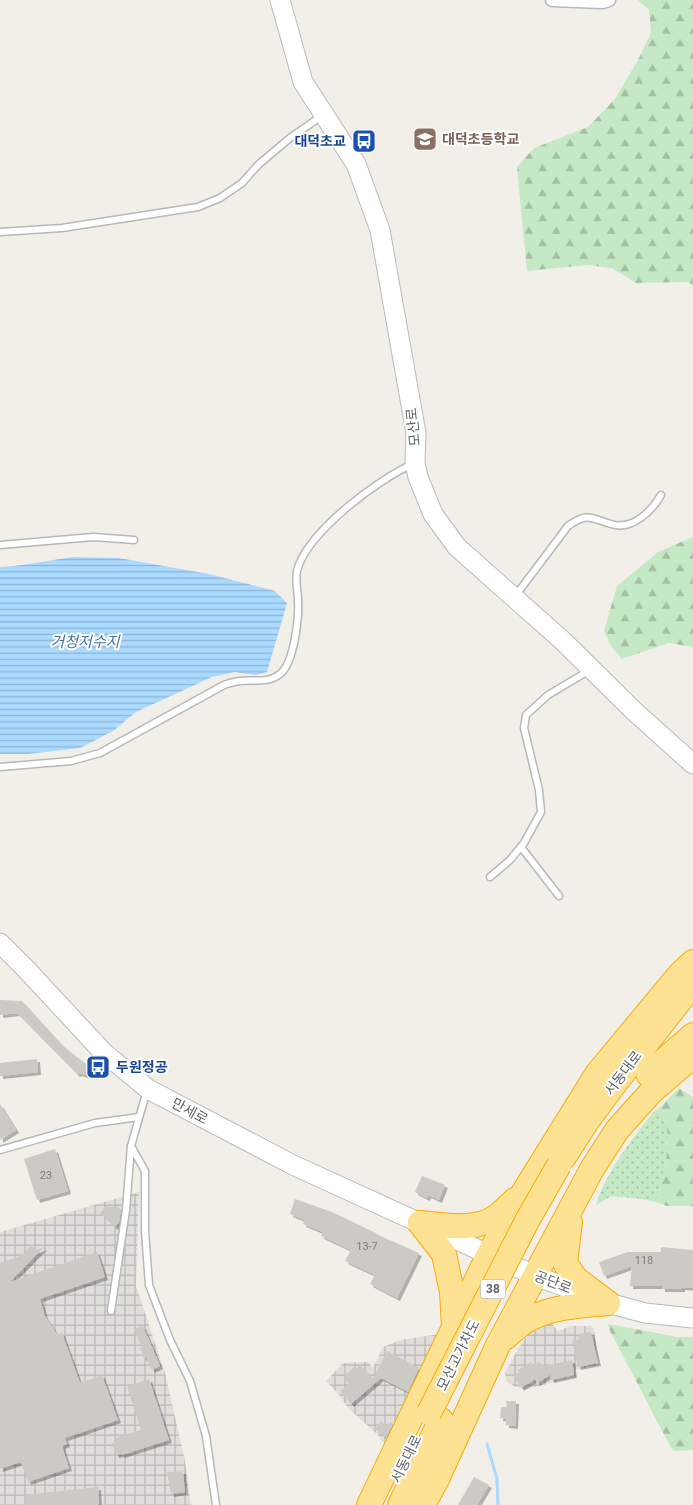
<svg xmlns="http://www.w3.org/2000/svg" width="693" height="1505" viewBox="0 0 693 1505" font-family="Roboto,'Noto Sans KR',sans-serif">
  <defs>
    <pattern id="industrial-grid" width="8" height="8" patternUnits="userSpaceOnUse" patternTransform="scale(1.25)"><rect width="8" height="8" fill="#e0deda"/><path d="M0 4h8M4 0v8" fill="none" stroke="#b9b8b5"/></pattern>
    <pattern id="grass-dots" width="8" height="8" patternUnits="userSpaceOnUse" patternTransform="scale(1.25)"><rect width="8" height="8" fill="#c5e8c5"/><path d="M2 2h.1M6 6h.1" fill="none" stroke="#a3c0a4" stroke-width="1.8" stroke-linecap="round"/></pattern>
    <pattern id="forest-firs" width="22" height="20" patternUnits="userSpaceOnUse" patternTransform="scale(1.25)"><rect width="22" height="20" fill="#c5e8c5"/><path d="M5 1l3.5 6h-7zM16 11l3.5 6h-7z" fill="#a3c0a4"/></pattern>
    <pattern id="water-rules" width="6" height="5" patternUnits="userSpaceOnUse" patternTransform="scale(1.25)"><rect width="6" height="5" fill="#aadaff"/><path d="M0 2.5h6" fill="none" stroke="#8eb4d2"/></pattern>
    <filter id="shadow"><feDropShadow dx="3" dy="3" stdDeviation="0" flood-color="#0004"/></filter>
  </defs>
  <rect width="100%" height="100%" fill="#f1efe8"/>
  <g fill="url(#industrial-grid)">
    <path d="M139 1192 136 1286 165 1373 185 1461 191 1505H0V1232Z"/>
    <path d="M552 1323 556 1329 559 1331 570 1326H590L594 1329 599 1365 575 1370 576 1377 526 1389 516 1387 507 1382 505 1373 518 1349 529 1333Z"/>
    <path d="M440 1334 392 1448 384 1444 377 1434 349 1409 339 1395 326 1381 343 1363 368 1362 373 1368 383 1347 400 1340Z"/>
  </g>
  <path fill="url(#grass-dots)" d="M658 1109C678 1130 662 1178 656 1202L642 1199 611 1196 596 1205C607 1169 633 1139 655 1110Z"/>
  <g fill="url(#forest-firs)">
    <path d="M638 0H693V286L688 282 636 283 612 268 587 265 527 271 517 167 534 148 588 127 615 99 639 58 651 33 649 10Z"/>
    <path d="M693 537V647L669 643 622 659 611 646 604 631 617 586 658 552Z"/>
    <path d="M679 1088 693 1097V1206H667L656 1202C662 1178 678 1130 658 1109Z"/>
    <path d="M608 1324 678 1337H693V1450L674 1451 670 1446 610 1331Z"/>
  </g>
  <path fill="url(#water-rules)" d="M74 557 119 558 209 574 275 591 287 603 267 672 256 675 234 672 212 677 136 712 113 731 80 748 28 754H0V567C25 566 49 560 74 557Z"/>
  <g fill="none" stroke-linecap="round" stroke-linejoin="round">
    <path stroke="#aadaff" stroke-width="3" d="M487 1444 497 1479 498 1505"/>
  </g>
  <g fill="#cccac5" filter="url(#shadow)">
    <path d="M0 1000 22 1001 63 1046 91 1068 85 1075 79 1073 77 1074 17 1013 0 1015Z"/>
    <path d="M37 1059 38 1072 0 1076V1063Z"/>
    <path d="M0 1104 16 1130 0 1140Z"/>
    <path d="M55 1149 68 1191 37 1200 24 1159Z"/>
    <path d="M422 1176 445 1185 439 1200 428 1195 427 1198 415 1192Z"/>
    <path d="M295 1199 332 1212 376 1233V1234L419 1253 397 1298 370 1284 375 1275 345 1261 351 1250 321 1236 323 1232 303 1224 305 1220 290 1214Z"/>
    <path d="M107 1205 109 1207 117 1206 121 1210 119 1222 115 1227 100 1213Z"/>
    <path d="M31 1246 37 1250 44 1247 10 1282 97 1252 105 1277 40 1299 45 1316 57 1334 62 1333 80 1383 102 1375 118 1420 65 1438 67 1444 62 1446 69 1468 28 1482 21 1462 0 1469V1263L25 1254 26 1250Z"/>
    <path d="M661 1247 693 1250V1288L682 1287V1289H662V1286H630L632 1266 604 1276 599 1262 628 1252H661Z"/>
    <path d="M143 1326 160 1366 152 1370 146 1357 144 1359 140 1348H142L134 1329Z"/>
    <path d="M591 1332 598 1363 578 1367 572 1341 579 1339 578 1334Z"/>
    <path d="M387 1351 419 1368 408 1392 381 1378 351 1404 340 1391 349 1384 345 1379 346 1378 344 1376 353 1368 355 1370 360 1365 373 1379Z"/>
    <path d="M572 1360 574 1375 551 1380 550 1375 537 1383 535 1379 521 1388 513 1376 520 1372 518 1370 531 1362 533 1366 539 1362 542 1365 544 1364 545 1366Z"/>
    <path d="M149 1379 169 1440 122 1455 121 1454 116 1455 112 1443 116 1442 115 1438 141 1430 127 1387Z"/>
    <path d="M506 1401H516L515 1426 506 1425V1419L500 1418 501 1407H507Z"/>
    <path d="M381 1421 387 1426 390 1422 393 1424 386 1438 375 1429Z"/>
    <path d="M183 1471 185 1492 171 1494 167 1472Z"/>
    <path d="M474 1477 489 1485 477 1505H458Z"/>
    <path d="M98 1487 99 1505H26L25 1495Z"/>
  </g>
  <g fill="none" stroke-linecap="round" stroke-linejoin="round">
    <g stroke="#b5b8bc" stroke-width="9">
      <g id="lane">
        <path d="M0 232 62 228 198 207 220 198 242 183 259 164 290 138 323 115"/>
        <path d="M0 545 93 537 134 540"/>
        <path d="M516 595 568 526C588 512 590 518 611 524 632 531 652 511 661 495"/>
        <path d="M0 767 71 761 100 753 224 685C229 683 234 682 239 681 253 679 268 684 280 674 294 663 299 619 298 601 298 591 295 581 297 571 306 533 378 479 413 464"/>
        <path d="M521 847 559 896"/>
        <path d="M490 877 510 860 524 843 541 812 539 790 524 728 526 715 548 695 590 670"/>
        <path d="M131 1146 145 1171V1231L149 1285 170 1340 190 1381 206 1436 216 1505"/>
        <path d="M0 1150 95 1123 139 1117"/>
        <path d="M111 1311 126 1210 131 1146 147 1090"/>
      </g>
    </g>
    <g stroke="#b5b8bc" stroke-width="15">
      <path id="street" d="M552 0 603 2 609 0"/>
    </g>
    <g stroke="#b6babf" stroke-width="21">
      <g id="secondary">
        <path d="M280 0 303 82 356 164 380 230 416 433 415 463 418 477 433 514 457 547 563 641 634 711 693 764"/>
        <path d="M0 943 26 969 103 1052 148 1089 293 1165 536 1276 608 1303 645 1313 693 1318"/>
      </g>
    </g>
    <g stroke="#f9ab00" stroke-width="26">
      <g id="highway">
        <path d="M648 1074 693 1035"/>
        <path d="M564 1157 587 1121 616 1082 693 984"/>
        <path d="M570 1222 565 1263 576 1279 608 1303"/>
        <path d="M420 1223 444 1254 452 1292 454 1327"/>
        <path d="M420 1223C444 1225 476 1232 497 1216 503 1212 509 1205 515 1200"/>
        <path d="M506 1337C512 1332 518 1326 524 1322 549 1306 580 1306 608 1303"/>
        <path d="M369 1505 489 1254 523 1193 597 1074 680 974 693 962"/>
        <path d="M400 1505 441 1420"/>
        <path d="M423 1505 437 1479 498 1345 592 1169 617 1130 652 1091 693 1056"/>
      </g>
    </g>
    <use href="#lane" stroke="#fff" stroke-width="6"/>
    <use href="#street" stroke="#fff" stroke-width="12"/>
    <use href="#secondary" stroke="#fff" stroke-width="19"/>
    <use href="#highway" stroke="#fde293" stroke-width="24"/>
    <g stroke="#f9ab00" stroke-width="26" stroke-linecap="butt">
      <path id="highway-bridge" d="M429 1413 528 1219 559 1165"/>
    </g>
    <use href="#highway-bridge" stroke="#fde293" stroke-width="24"/>
  </g>
  <defs>
    <g id="school-square" transform="scale(1.25)"><rect x="-9" y="-9" width="18" height="18" rx="4" fill="#8d6e63" stroke="#fff"/><path d="M0-5L7-2L0 1L-7-2ZM-4 1L0 2.5L4 1V4Q0 6-4 4Z" fill="#fff"/></g>
    <g id="bus-square" transform="scale(1.25)"><rect x="-9" y="-9" width="18" height="18" rx="4" fill="#1a4fb4" stroke="#fff"/><path d="M-5-6H5V4H4V6H2V4H-2V6H-4V4H-5ZM-3.5-4V0h7V-4ZM-3.5 1.2v1.5H-2V1.2ZM2 1.2v1.5H3.5V1.2Z" fill="#fff"/></g>
  </defs>
  <g fill-rule="evenodd">
    <use href="#school-square" x="425" y="139"/>
    <use href="#bus-square" x="364" y="141"/>
    <use href="#bus-square" x="98" y="1067"/>
  </g>
  <g text-anchor="middle" stroke-width="4" stroke-linejoin="round" paint-order="stroke">
    <g font-size="11" fill="#7a7d7f">
      <text x="46" y="1179">23</text>
      <text x="367" y="1250">13-7</text>
      <text x="644" y="1264">118</text>
    </g>
    <rect fill="#fff" stroke="#8f9295" stroke-width="1" x="480.5" y="1279.5" width="25" height="19" rx="4"/>
    <g font-size="12" font-weight="bold" fill="#5f6368">
      <text x="493" y="1293">38</text>
    </g>
    <g font-size="14" font-weight="bold" fill="#785e54" stroke="#fff" text-anchor="start">
      <text x="442" y="144">대덕초등학교</text>
    </g>
    <g font-size="14" font-weight="bold" fill="#164399" stroke="#fff" text-anchor="end">
      <text x="346" y="146">대덕초교</text>
      <text x="116" y="1072" text-anchor="start">두원정공</text>
    </g>
    <g font-size="14" fill="#5f6368" stroke="#fff">
      <text transform="translate(413 427) rotate(-96)" y="5">모산로</text>
      <text transform="translate(623 1073) rotate(-53)" y="5">서동대로</text>
      <text transform="translate(190 1111) rotate(28)" y="5">만세로</text>
      <text transform="translate(553 1282) rotate(21)" y="5">공단로</text>
      <text transform="translate(458 1355) rotate(-63)" y="5">모산고가차도</text>
      <text transform="translate(406 1459) rotate(-64)" y="5">서동대로</text>
    </g>
    <g font-size="15" font-style="italic" fill="#4174aa" stroke="#fff">
      <text x="85" y="647">거청저수지</text>
    </g>
  </g>
</svg>
